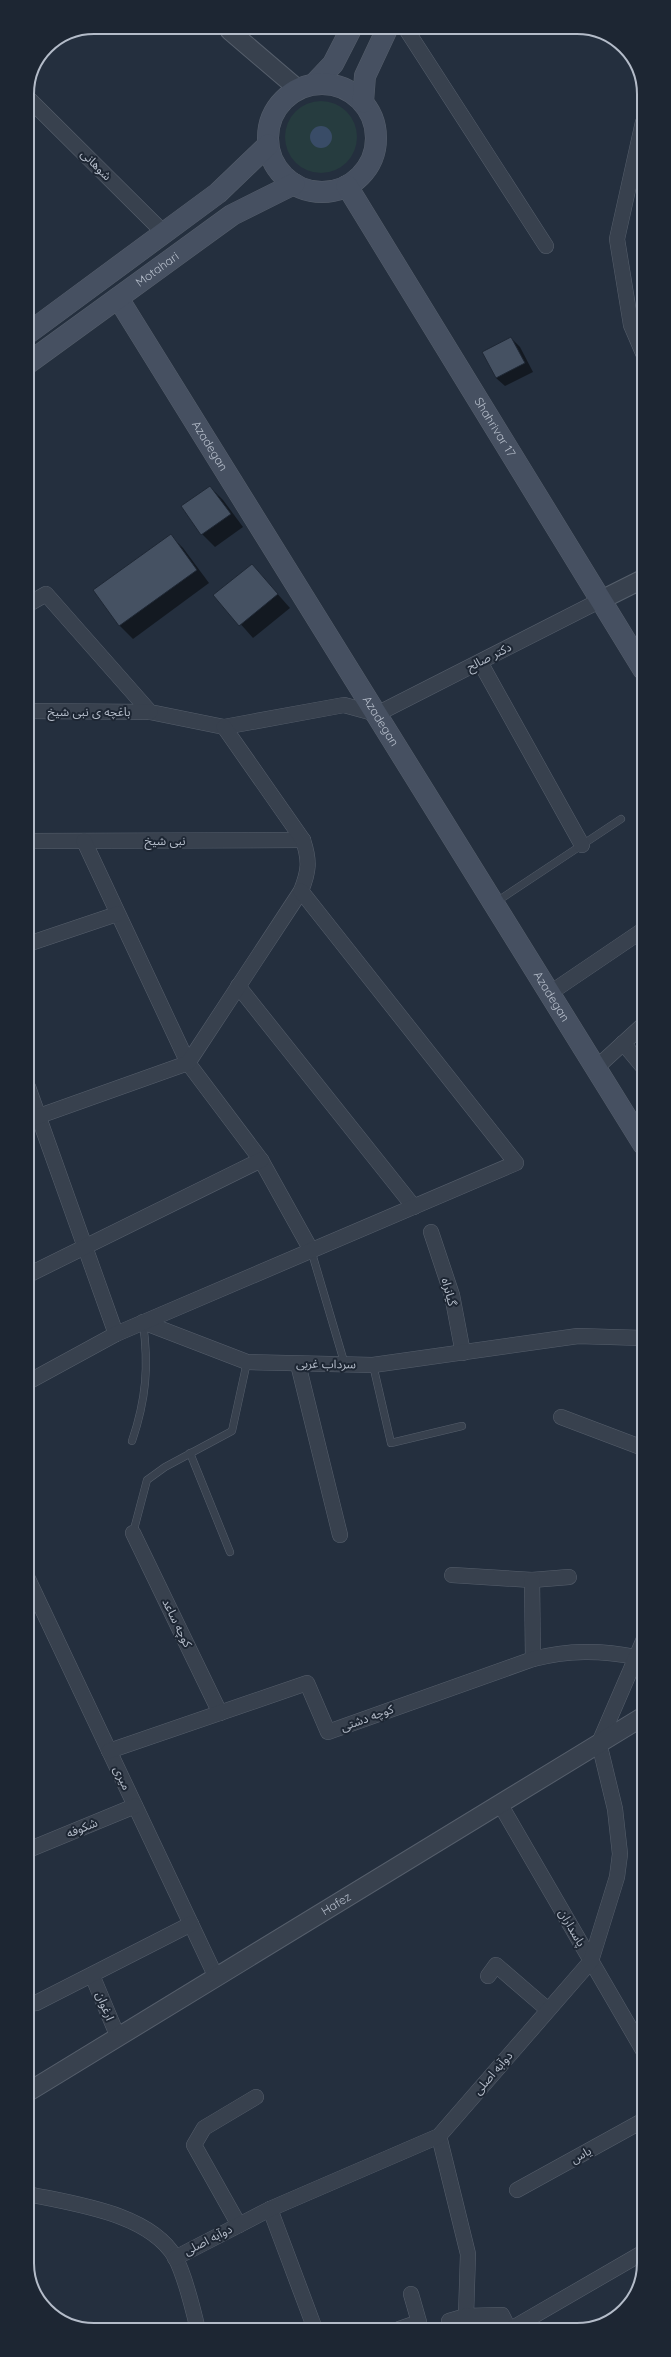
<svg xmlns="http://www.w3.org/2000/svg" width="671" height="2357" viewBox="0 0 671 2357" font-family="Quicksand,'Noto Sans Arabic',sans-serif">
  <rect width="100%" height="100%" fill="#242f3e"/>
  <circle fill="#263c3f" cx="321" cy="137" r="36"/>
  <circle fill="#394c67" cx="321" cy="137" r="11"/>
  <g fill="#0007">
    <path d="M511 338 520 347 533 372 505 386 496 378Z"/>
    <path d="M210 487 223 500 243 527 215 547 202 534Z"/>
    <path d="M170 535 183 548 209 583 133 639 120 626 95 591Z"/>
    <path d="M252 565 290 608 253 638 215 595Z"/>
  </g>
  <g fill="#455162" stroke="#1f2835">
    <path d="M511 337 525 363 496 378 482 352Z"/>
    <path d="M210 486 231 514 201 535 181 506Z"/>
    <path d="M171 534 197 570 119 626 93 590Z"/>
    <path d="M252 564 278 594 239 626 213 595Z"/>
  </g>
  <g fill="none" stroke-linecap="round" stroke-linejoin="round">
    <g stroke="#565f6c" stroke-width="8">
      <g id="service">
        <path d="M496 902 621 819"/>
        <path d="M311 1250 345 1365"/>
        <path d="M373 1365 391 1443 462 1426"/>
        <path d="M132 1441C146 1400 149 1366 143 1323"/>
        <path d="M190 1453 230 1552"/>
        <path d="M133 1533 147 1480 165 1467 232 1431 247 1362"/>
      </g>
    </g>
    <g stroke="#565f6c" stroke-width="16">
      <g id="minor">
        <path d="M406 29 546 246"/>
        <path d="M27 97 164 233"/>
        <path d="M643 122 617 239 631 325 643 353"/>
        <path d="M27 605 46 594 150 712 224 727 344 705 377 714 601 600"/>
        <path d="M480 662 582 845"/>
        <path d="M27 711 150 712"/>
        <path d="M27 841 303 840"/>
        <path d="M84 841 188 1063 261 1160 311 1250"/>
        <path d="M28 944 117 914"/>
        <path d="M238 986 414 1207"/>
        <path d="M550 993 643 930"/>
        <path d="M623 1043 643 1067"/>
        <path d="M596 1068 643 1025"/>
        <path d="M28 1087 116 1334"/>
        <path d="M28 1120 188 1063 301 891C309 871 310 861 303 840L224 727"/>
        <path d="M431 1232 452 1295 463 1353"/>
        <path d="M28 1275 261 1160"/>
        <path d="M143 1322 247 1362 373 1365 578 1336 643 1338"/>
        <path d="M298 1364 340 1535"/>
        <path d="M28 1382 116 1334 516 1163 301 891"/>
        <path d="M561 1417 643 1448"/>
        <path d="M133 1533 220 1713"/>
        <path d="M452 1575 532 1580 569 1577"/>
        <path d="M28 1579 216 1977"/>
        <path d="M532 1580 533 1659"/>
        <path d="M109 1751 307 1683 328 1732 533 1659C569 1650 600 1650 636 1657"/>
        <path d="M500 1804 644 2052"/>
        <path d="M28 1850 135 1806"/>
        <path d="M92 1975 118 2037"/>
        <path d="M488 1976 496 1965 547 2009"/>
        <path d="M28 2004 36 2003 191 1924"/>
        <path d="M439 2136 468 2254 466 2316"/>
        <path d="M517 2190 644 2120"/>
        <path d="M28 2194C74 2204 149 2213 175 2257 185 2275 193 2309 198 2330"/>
        <path d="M270 2209 315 2329"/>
        <path d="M239 2225 194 2145 204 2128 256 2097"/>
        <path d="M175 2258 270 2209 439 2136 591 1961 617 1877 620 1854 615 1809 599 1743 644 1639"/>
        <path d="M449 2321 466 2316 502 2315 509 2329"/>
        <path d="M399 2329 419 2322 411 2294"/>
        <path d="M511 2329 644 2252"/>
      </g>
    </g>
    <g stroke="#565f6c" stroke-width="20">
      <g id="tertiary">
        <path d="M230 31 298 89"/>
        <path d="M601 600 643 579"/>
        <path id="s1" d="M28 2092 644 1716"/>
      </g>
    </g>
    <g stroke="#565f6c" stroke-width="22">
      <g id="secondary">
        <path d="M314 84 333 64 351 29"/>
        <circle cx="322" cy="138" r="54"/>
        <path d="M363 102 365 76 387 29"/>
        <path id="s2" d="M347 186 643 669"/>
        <path id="s3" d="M118 298 643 1144"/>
        <path d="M27 334 218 193 268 145"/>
        <path id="s4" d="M27 364 232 215 294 184"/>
      </g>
    </g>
    <use href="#service" stroke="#38414e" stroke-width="7"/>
    <use href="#minor" stroke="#38414e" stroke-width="15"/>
    <use href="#tertiary" stroke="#38414e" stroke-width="18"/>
    <use href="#secondary" stroke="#465061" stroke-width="21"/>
  </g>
  <g text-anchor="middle" stroke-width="4" stroke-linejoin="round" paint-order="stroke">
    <g font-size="12" fill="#b4bcc9" stroke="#1d2633">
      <text transform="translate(96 165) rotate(45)" y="4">شوهانی</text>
      <text dy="4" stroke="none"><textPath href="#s4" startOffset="161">Motahari</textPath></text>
      <text dy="4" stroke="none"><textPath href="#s2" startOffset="283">Shahrivar 17</textPath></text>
      <text dy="4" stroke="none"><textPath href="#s3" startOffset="174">Azadegan</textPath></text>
      <text transform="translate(489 657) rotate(-27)" y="4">دکتر صالح</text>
      <text x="89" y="716">باغچه ی نبی شیخ</text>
      <text dy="4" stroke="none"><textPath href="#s3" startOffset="498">Azadegan</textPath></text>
      <text x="165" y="845">نبی شیخ</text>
      <text dy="4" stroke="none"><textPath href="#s3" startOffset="822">Azadegan</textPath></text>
      <text transform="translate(449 1292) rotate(75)" y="4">گیانراه</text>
      <text transform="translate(326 1364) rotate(1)" y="4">سرداب غربی</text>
      <text transform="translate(177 1623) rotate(64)" y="4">کوچه ساعد</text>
      <text transform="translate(367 1718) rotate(-20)" y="4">کوچه دشتی</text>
      <text transform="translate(122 1778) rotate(65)" y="4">میری</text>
      <text transform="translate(82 1828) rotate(-22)" y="4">شکوفه</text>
      <text dy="4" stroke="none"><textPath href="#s1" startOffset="361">Hafez</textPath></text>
      <text transform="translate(572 1928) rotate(60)" y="4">پاسداران</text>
      <text transform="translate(105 2006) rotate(68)" y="4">ارغوان</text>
      <text transform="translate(493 2073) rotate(-49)" y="4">دوآبه اصلی</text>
      <text transform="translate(581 2155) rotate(-29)" y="4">یاس</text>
      <text transform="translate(208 2240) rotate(-27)" y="4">دوآبه اصلی</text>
    </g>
  </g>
  <path d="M0 0H671V2357H0ZM94 34H577A60 60 0 0 1 637 94V2263A60 60 0 0 1 577 2323H94A60 60 0 0 1 34 2263V94A60 60 0 0 1 94 34Z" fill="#1d2633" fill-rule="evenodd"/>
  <path fill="none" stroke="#b4bcc9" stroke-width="2" d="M94 34H577A60 60 0 0 1 637 94V2263A60 60 0 0 1 577 2323H94A60 60 0 0 1 34 2263V94A60 60 0 0 1 94 34Z"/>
</svg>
